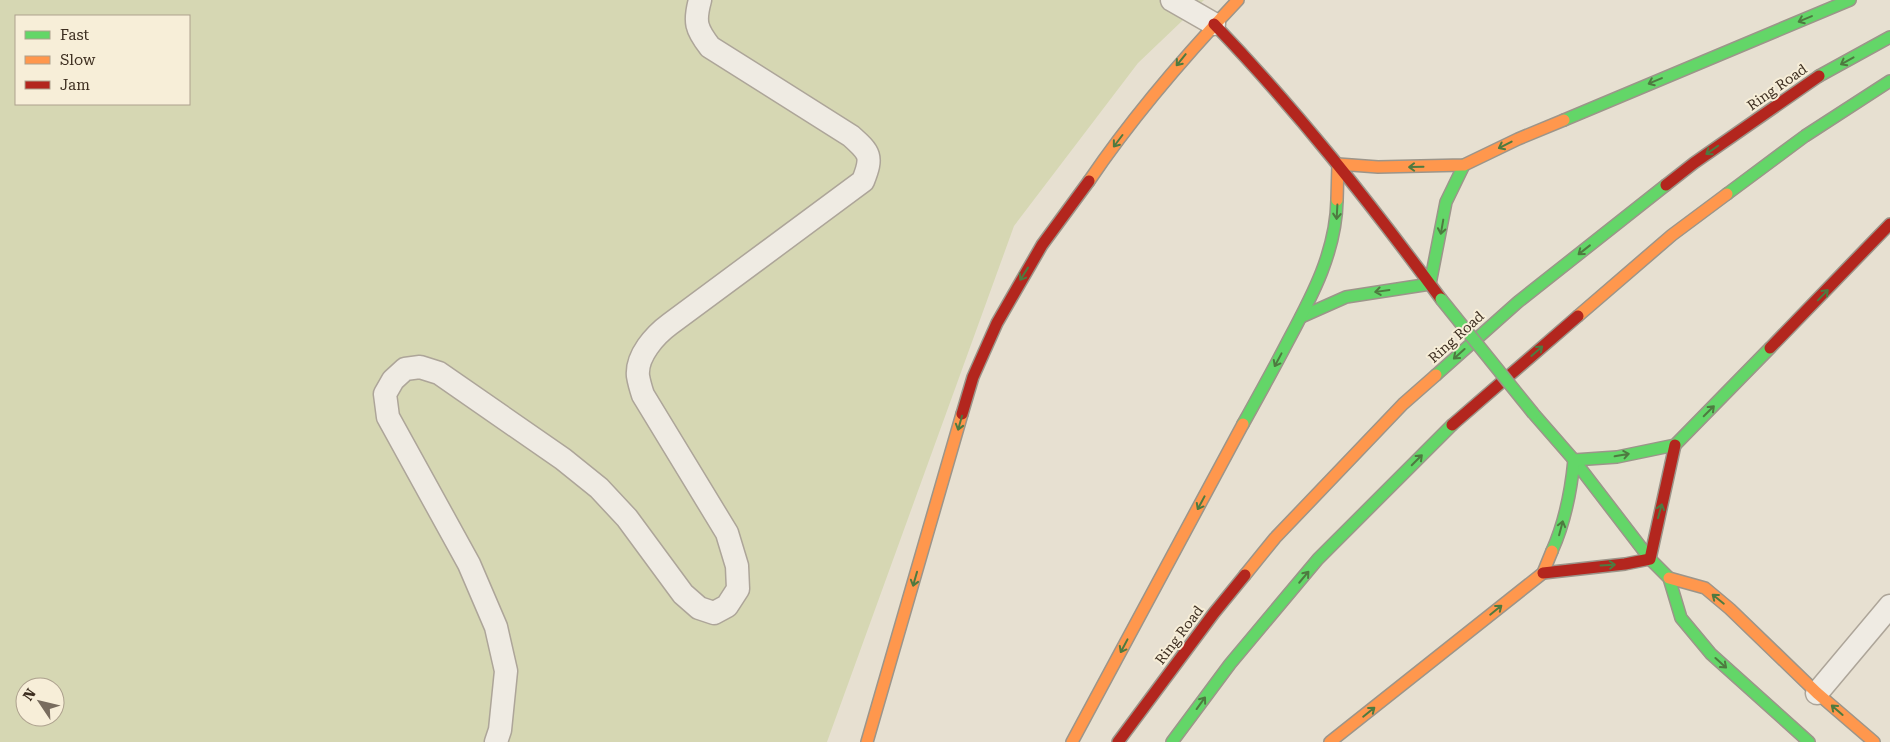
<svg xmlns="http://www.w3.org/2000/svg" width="1890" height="742" viewBox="0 0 1890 742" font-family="'Roboto Serif',serif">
  <rect width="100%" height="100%" fill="#e7e0d1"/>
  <path fill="#d6d7b3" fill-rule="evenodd" d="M0 0H1204L1138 63 1014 226 827 742H0ZM16 16H189V104H16ZM25 687H55V717H25Z"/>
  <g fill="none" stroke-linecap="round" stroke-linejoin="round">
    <g stroke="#ada599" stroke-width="25">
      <g id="street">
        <path d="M1172 0 1214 24"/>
        <path d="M1817 693 1890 606"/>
        <path d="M496 742 500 730 506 671 496 627 469 564 388 417 385 394 393 380 405 369 420 367 439 373 563 459 599 488 627 518 683 594 699 608 714 613 727 606 738 589 737 566 727 533 643 395C641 389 639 382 638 376 636 356 655 335 670 324L863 181C873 156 870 153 851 136L710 47C696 29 694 22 700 0"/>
      </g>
    </g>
    <g stroke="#9c958a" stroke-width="14">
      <g id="fast">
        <path d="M1819 76 1890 37"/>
        <path d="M1564 120 1850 0"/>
        <path d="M1727 194 1805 136 1890 81"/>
        <path d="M1301 317 1346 297 1430 284 1446 202 1464 165"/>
        <path d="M1436 375 1518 302 1666 185"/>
        <path d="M1533 413 1574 460 1650 559 1669 578 1681 618 1711 654 1809 742"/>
        <path d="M1243 424C1258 397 1273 370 1287 343 1311 298 1336 253 1337 200"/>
        <path d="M1552 551C1565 522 1571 492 1574 460L1617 457 1675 445 1770 348"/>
        <path d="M1172 742 1230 664 1318 559 1452 425"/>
      </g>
    </g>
    <g stroke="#9c958a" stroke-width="14">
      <g id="slow">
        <path d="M1089 181C1133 116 1184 57 1238 0"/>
        <path d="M1337 200 1338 164 1378 167 1464 165 1518 139 1564 120"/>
        <path d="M1578 316 1672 235 1727 194"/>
        <path d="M1245 575 1275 538 1403 404 1436 375"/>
        <path d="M1669 578 1705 588 1730 609 1817 693 1874 742"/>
        <path d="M867 742 962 414"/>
        <path d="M1072 742 1243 424"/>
        <path d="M1330 742 1543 573 1552 551"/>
      </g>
    </g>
    <g stroke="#9c958a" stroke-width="14">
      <g id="jam">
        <path d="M1214 24C1297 110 1370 203 1441 299"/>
        <path d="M1666 185 1694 163 1819 76"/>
        <path d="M1770 348 1890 224"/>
        <path d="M962 414 973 377 997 323 1042 245 1089 181"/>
        <path d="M1452 425 1578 316"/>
        <path d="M1543 573 1625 564 1650 559 1675 445"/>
        <path d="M1118 742 1214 613 1245 575"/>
      </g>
    </g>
    <use href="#street" stroke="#efebe3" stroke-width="22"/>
    <use href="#fast" stroke="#63d668" stroke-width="11"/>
    <use href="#slow" stroke="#ff974d" stroke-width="11"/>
    <use href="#jam" stroke="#b3261e" stroke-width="11"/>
    <g stroke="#9c958a" stroke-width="14" stroke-linecap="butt">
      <path id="fast-bridge" d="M1441 299 1533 413"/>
    </g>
    <use href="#fast-bridge" stroke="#63d668" stroke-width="11"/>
  </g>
  <defs><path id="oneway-shaft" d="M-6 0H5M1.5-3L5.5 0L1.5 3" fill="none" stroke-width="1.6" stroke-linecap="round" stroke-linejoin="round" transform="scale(1.25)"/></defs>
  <g stroke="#4e7a40">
    <use href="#oneway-shaft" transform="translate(1805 19) rotate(157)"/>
    <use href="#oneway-shaft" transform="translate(1181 60) rotate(129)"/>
    <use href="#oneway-shaft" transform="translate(1847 61) rotate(151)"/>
    <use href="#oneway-shaft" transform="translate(1655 81) rotate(157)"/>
    <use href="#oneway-shaft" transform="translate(1118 141) rotate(127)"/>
    <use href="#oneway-shaft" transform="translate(1505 145) rotate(153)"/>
    <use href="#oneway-shaft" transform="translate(1712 150) rotate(145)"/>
    <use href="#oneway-shaft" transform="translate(1416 167) rotate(179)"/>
    <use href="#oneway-shaft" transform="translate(1337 212) rotate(93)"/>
    <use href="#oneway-shaft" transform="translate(1442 227) rotate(100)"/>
    <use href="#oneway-shaft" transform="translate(1584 250) rotate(142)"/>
    <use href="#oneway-shaft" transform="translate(1024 274) rotate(122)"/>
    <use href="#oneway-shaft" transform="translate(1382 291) rotate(172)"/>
    <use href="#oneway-shaft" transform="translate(1823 295) rotate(-46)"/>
    <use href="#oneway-shaft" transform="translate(1537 351) rotate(-41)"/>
    <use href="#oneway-shaft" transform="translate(1459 354) rotate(138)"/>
    <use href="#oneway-shaft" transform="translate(1278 360) rotate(118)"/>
    <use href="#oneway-shaft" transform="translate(1709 411) rotate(-45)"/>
    <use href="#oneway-shaft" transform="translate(960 423) rotate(106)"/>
    <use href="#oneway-shaft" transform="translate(1622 455) rotate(-10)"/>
    <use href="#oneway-shaft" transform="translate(1417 460) rotate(-45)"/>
    <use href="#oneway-shaft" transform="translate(1201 503) rotate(118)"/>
    <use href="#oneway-shaft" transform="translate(1660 511) rotate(-74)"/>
    <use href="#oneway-shaft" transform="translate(1561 528) rotate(-75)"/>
    <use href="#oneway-shaft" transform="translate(1608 565) rotate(-3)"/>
    <use href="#oneway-shaft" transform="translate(1304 577) rotate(-50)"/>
    <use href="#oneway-shaft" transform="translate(915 579) rotate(106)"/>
    <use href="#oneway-shaft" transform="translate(1718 599) rotate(-141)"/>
    <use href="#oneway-shaft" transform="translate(1496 610) rotate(-39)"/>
    <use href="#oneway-shaft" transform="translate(1124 646) rotate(118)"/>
    <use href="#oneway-shaft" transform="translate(1721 663) rotate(42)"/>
    <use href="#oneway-shaft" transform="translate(1201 703) rotate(-54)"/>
    <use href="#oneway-shaft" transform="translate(1837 710) rotate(-139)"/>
    <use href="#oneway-shaft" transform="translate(1369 712) rotate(-39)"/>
  </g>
  <g text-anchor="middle" stroke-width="4" stroke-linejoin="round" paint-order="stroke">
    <g font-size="14" fill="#3d2e20" stroke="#f7eed8">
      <text transform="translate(1777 87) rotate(-35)" y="5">Ring Road</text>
      <text transform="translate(1456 337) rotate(-42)" y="5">Ring Road</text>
      <text transform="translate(1179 635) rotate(-53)" y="5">Ring Road</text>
    </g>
  </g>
  <rect x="15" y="15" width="175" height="90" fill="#f7eed8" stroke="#ada18e"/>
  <rect x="25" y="31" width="25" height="8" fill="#63d668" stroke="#ada18e"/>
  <text x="60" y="40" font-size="15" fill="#3d2e20">Fast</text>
  <rect x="25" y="56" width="25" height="8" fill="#ff974d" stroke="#ada18e"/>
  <text x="60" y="65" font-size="15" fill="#3d2e20">Slow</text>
  <rect x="25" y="81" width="25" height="8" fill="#b3261e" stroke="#ada18e"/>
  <text x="60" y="90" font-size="15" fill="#3d2e20">Jam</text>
  <g transform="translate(40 702) rotate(305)"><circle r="24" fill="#f7eed8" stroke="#ada18e"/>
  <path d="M0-4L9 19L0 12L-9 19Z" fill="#786c5e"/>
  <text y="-8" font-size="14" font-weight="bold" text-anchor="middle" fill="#3d2e20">N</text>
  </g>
</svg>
